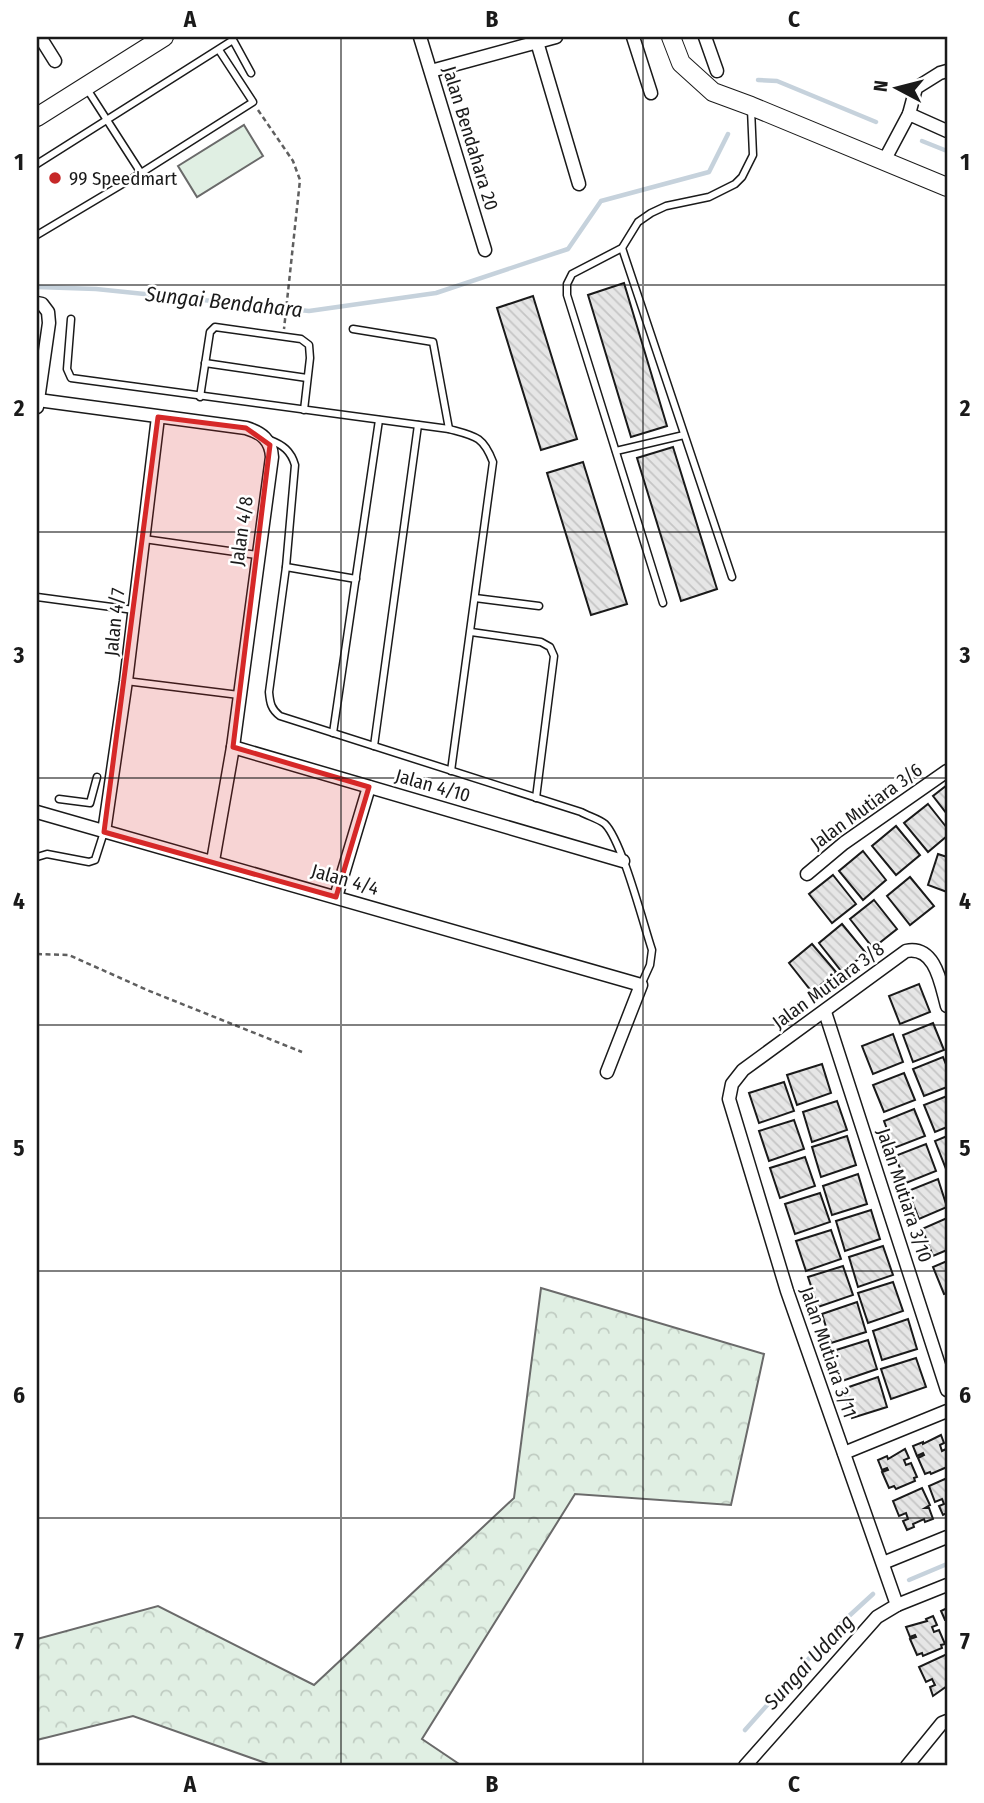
<svg xmlns="http://www.w3.org/2000/svg" width="984" height="1803" viewBox="0 0 984 1803" font-family="'Fira Sans Condensed',sans-serif">
  <defs>
    <pattern id="forest-crowns" width="20" height="18" patternUnits="userSpaceOnUse" patternTransform="scale(1.75)"><rect width="20" height="18" fill="#e0efe3"/><path d="M2 6a3 3 0 1 1 6 0M12 15a3 3 0 1 1 6 0" fill="none" stroke="#c0ccc2"/></pattern>
    <pattern id="building-back-hatch" width="6" height="6" patternUnits="userSpaceOnUse" patternTransform="scale(1.75)"><rect width="6" height="6" fill="#e6e6e6"/><path d="M-1 5l2 2M0 0l6 6M5-1l2 2" fill="none" stroke="#c5c5c5"/></pattern>
  </defs>
  <rect width="100%" height="100%" fill="#fff"/>
  <path fill="#e0efe3" stroke="#6a6a6a" stroke-width="2" d="M244 125 263 156 197 197 178 166Z"/>
  <path fill="url(#forest-crowns)" stroke="#6a6a6a" stroke-width="2" d="M541 1288 764 1354 731 1505 575 1494 422 1739 462 1766H274L133 1716 37 1740V1639L158 1606 314 1685 514 1498Z"/>
  <g fill="none" stroke-linecap="round" stroke-linejoin="round">
    <g stroke="#c6d2dc" stroke-width="4.5">
      <path d="M758 80 777 81 876 122"/>
      <path d="M922 141 947 151"/>
      <path d="M37 287 96 289 309 311 436 293 568 249 601 201 709 172 728 134"/>
      <path d="M909 1580 947 1564"/>
      <path d="M745 1730 837 1627 873 1594"/>
    </g>
  </g>
  <g fill="url(#building-back-hatch)" stroke="#1a1a1a" stroke-width="2">
    <path d="M624 283 667 426 631 437 588 295Z"/>
    <path d="M533 296 577 439 541 450 497 308Z"/>
    <path d="M673 447 717 589 681 601 637 458Z"/>
    <path d="M583 462 627 604 591 615 547 473Z"/>
    <path d="M947 785V814L933 796Z"/>
    <path d="M928 804 947 828V836L928 852 904 823Z"/>
    <path d="M896 826 920 855 896 875 872 846Z"/>
    <path d="M863 851 886 880 863 900 839 871Z"/>
    <path d="M938 854 947 857V892L928 885Z"/>
    <path d="M833 875 856 904 832 923 809 894Z"/>
    <path d="M910 877 934 906 910 925 887 896Z"/>
    <path d="M874 900 897 929 873 948 850 919Z"/>
    <path d="M842 924 866 953 842 972 819 943Z"/>
    <path d="M812 944 836 972 812 992 789 963Z"/>
    <path d="M919 984 930 1012 900 1024 889 996Z"/>
    <path d="M933 1023 944 1050 913 1062 903 1035Z"/>
    <path d="M893 1034 903 1062 873 1074 862 1046Z"/>
    <path d="M943 1057 947 1067V1087L924 1096 913 1069Z"/>
    <path d="M822 1064 831 1093 797 1105 787 1075Z"/>
    <path d="M904 1073 915 1100 884 1112 873 1085Z"/>
    <path d="M784 1082 794 1111 759 1123 749 1093Z"/>
    <path d="M947 1096V1127L935 1132 924 1105Z"/>
    <path d="M837 1101 847 1130 812 1142 803 1112Z"/>
    <path d="M914 1109 925 1136 894 1148 884 1121Z"/>
    <path d="M794 1120 804 1149 769 1161 759 1131Z"/>
    <path d="M847 1136 856 1165 821 1177 812 1147Z"/>
    <path d="M947 1136V1168L946 1169 935 1141Z"/>
    <path d="M926 1144 936 1171 906 1183 895 1156Z"/>
    <path d="M805 1157 815 1186 780 1198 770 1168Z"/>
    <path d="M858 1174 867 1204 832 1215 823 1186Z"/>
    <path d="M938 1179 947 1207 919 1219 908 1191Z"/>
    <path d="M820 1193 830 1222 795 1234 785 1204Z"/>
    <path d="M871 1210 880 1239 845 1251 836 1221Z"/>
    <path d="M947 1218V1250L933 1256 922 1229Z"/>
    <path d="M831 1230 841 1259 806 1271 796 1241Z"/>
    <path d="M883 1246 893 1275 858 1287 849 1257Z"/>
    <path d="M947 1261V1293L944 1294 933 1267Z"/>
    <path d="M843 1266 853 1295 818 1307 808 1277Z"/>
    <path d="M893 1282 903 1311 868 1323 858 1293Z"/>
    <path d="M857 1302 866 1332 831 1343 822 1314Z"/>
    <path d="M908 1319 917 1349 882 1360 873 1331Z"/>
    <path d="M868 1340 877 1369 842 1381 833 1351Z"/>
    <path d="M916 1358 926 1387 891 1399 881 1369Z"/>
    <path d="M878 1377 887 1407 852 1418 843 1389Z"/>
    <path d="M941 1435 944 1443 940 1445 942 1451 946 1449 947 1450V1467L931 1474 930 1472 925 1474 918 1458 924 1455 923 1453 917 1456 913 1446 923 1442V1444Z"/>
    <path d="M905 1449 909 1458 904 1460 906 1465 911 1463 917 1477 914 1478 915 1481 896 1489 894 1486 889 1488 882 1472 888 1470 887 1468 882 1470 878 1460 887 1456 888 1459Z"/>
    <path d="M947 1478V1513L943 1515 939 1506 944 1504 942 1499 935 1502 929 1486Z"/>
    <path d="M922 1488 930 1505 925 1508H929L933 1519 925 1522 924 1519 913 1524 914 1527 907 1530 903 1521 908 1519 906 1513 899 1516 893 1501Z"/>
    <path d="M947 1608V1620H945L941 1611Z"/>
    <path d="M933 1616 937 1625 932 1627 934 1632 939 1630 945 1644 941 1645 942 1648 923 1656 922 1653 917 1655 910 1639 916 1637 915 1635 910 1637 906 1627 927 1621 926 1619Z"/>
    <path d="M947 1654V1686L933 1696 930 1687 935 1685 932 1679 926 1682 919 1667Z"/>
  </g>
  <g fill="none" stroke-linecap="round" stroke-linejoin="round">
    <g stroke="#1a1a1a" stroke-width="9">
      <g id="lane">
        <path d="M87 89 141 173"/>
        <path d="M37 164 233 40 251 73"/>
        <path d="M37 235 141 173 253 102 219 50"/>
        <path d="M622 248 732 577"/>
        <path d="M71 319 67 369 71 378 449 429C475 436 483 436 493 462L451 771"/>
        <path d="M353 329 433 342 449 429"/>
        <path d="M205 363 307 378"/>
        <path d="M200 397 210 332 215 327 301 339 309 345 310 358 304 410"/>
        <path d="M270 440C283 445 291 451 295 465L286 567 269 692C270 703 271 709 280 716L581 812C588 816 599 819 605 824 622 841 643 923 652 950L650 965 641 985"/>
        <path d="M616 451 684 435"/>
        <path d="M144 539 257 555"/>
        <path d="M286 567 356 579"/>
        <path d="M37 597 134 610"/>
        <path d="M475 598 539 606"/>
        <path d="M663 603 567 295V284L572 274 622 248 638 222 651 213 666 206 709 197 735 184 742 177 753 155 751 109"/>
        <path d="M471 632 541 642 550 647 554 656 536 798"/>
        <path d="M126 681 239 695"/>
        <path d="M333 733 379 420"/>
        <path d="M374 746 418 425"/>
        <path d="M59 799 90 803 97 777"/>
        <path d="M37 857 47 854 89 862 95 860 104 832"/>
      </g>
    </g>
    <g stroke="#1a1a1a" stroke-width="15">
      <g id="street">
        <path d="M40 37 55 61"/>
        <path d="M420 37 485 250"/>
        <path d="M633 37 651 93"/>
        <path d="M705 37 717 71"/>
        <path d="M537 42 579 184"/>
        <path d="M431 71 556 37"/>
        <path d="M909 114 916 88 940 73 947 71"/>
        <path d="M884 161 909 114 947 131"/>
        <path d="M37 303 42 304 48 312 49 323 37 407"/>
        <path d="M38 400 246 428C262 433 271 440 272 457L233 747 213 861"/>
        <path d="M233 747 623 861"/>
        <path d="M37 812 641 985 607 1072"/>
        <path d="M104 832 126 681 158 417"/>
        <path d="M807 874 844 843 947 771"/>
        <path d="M336 897 369 787"/>
        <path d="M825 1012 947 1390"/>
        <path d="M844 1453 947 1411"/>
        <path d="M883 1563 947 1537"/>
        <path d="M897 1605 787 1291 729 1099 732 1084 743 1070 906 951C936 945 941 985 947 1006"/>
        <path d="M745 1766 877 1617 897 1605 947 1585"/>
        <path d="M907 1766 942 1723 947 1721"/>
      </g>
    </g>
    <g stroke="#1a1a1a" stroke-width="20">
      <g id="secondary">
        <path d="M671 37 681 63 713 92 751 106 947 187"/>
        <path d="M37 117 164 37"/>
      </g>
    </g>
    <g stroke="#5f5f5f" stroke-width="2.5" stroke-dasharray="5 3.5" stroke-linecap="butt">
      <path d="M258 110 293 161 300 180 284 329"/>
      <path d="M37 954 69 955 147 990 302 1052"/>
    </g>
    <use href="#lane" stroke="#fff" stroke-width="6"/>
    <use href="#street" stroke="#fff" stroke-width="12"/>
    <use href="#secondary" stroke="#fff" stroke-width="18"/>
  </g>
  <path fill="#d62828" fill-opacity="0.2" stroke="#d62828" stroke-width="5" stroke-linejoin="round" d="M158 417 246 428 270 445 233 747 369 787 336 897 104 832Z"/>
  <path fill="none" stroke="#1a1a1a" stroke-width="2" stroke-opacity="0.55" d="M341 37V1766M643 37V1766M37 285H947M37 532H947M37 778H947M37 1025H947M37 1271H947M37 1518H947"/>
  <circle fill="#c62828" stroke="#fff" stroke-width="2.5" cx="55" cy="178" r="7"/>
  <g text-anchor="middle" stroke-width="5" stroke-linejoin="round" paint-order="stroke">
    <g font-size="19" fill="#1a1a1a" stroke="#fff">
      <text transform="translate(471 138) rotate(73)" y="7">Jalan Bendahara 20</text>
      <text transform="translate(241 531) rotate(-82)" y="7">Jalan 4/8</text>
      <text transform="translate(114 622) rotate(-84)" y="7">Jalan 4/7</text>
      <text transform="translate(433 785) rotate(16)" y="7">Jalan 4/10</text>
      <text transform="translate(866 806) rotate(-36)" y="7">Jalan Mutiara 3/6</text>
      <text transform="translate(345 879) rotate(16)" y="7">Jalan 4/4</text>
      <text transform="translate(828 985) rotate(-36)" y="7">Jalan Mutiara 3/8</text>
      <text transform="translate(905 1195) rotate(72)" y="7">Jalan Mutiara 3/10</text>
      <text transform="translate(829 1352) rotate(71)" y="7">Jalan Mutiara 3/11</text>
    </g>
    <g font-size="19" fill="#1a1a1a" stroke="#fff" text-anchor="start">
      <text x="69" y="185">99 Speedmart</text>
    </g>
    <g font-size="21" font-style="italic" fill="#1a1a1a" stroke="#fff">
      <text transform="translate(224 302) rotate(6)" y="7">Sungai Bendahara</text>
      <text transform="translate(809 1662) rotate(-47)" y="7">Sungai Udang</text>
    </g>
  </g>
  <rect width="984" height="1803" fill="none" stroke="#ffffff" stroke-width="77"/>
  <g transform="translate(897 88) rotate(277)" stroke="#ffffff" stroke-width="5" paint-order="stroke">
  <path d="M0-5L12 26L0 18L-12 26Z" fill="#1a1a1a"/>
  <text y="-10" font-size="19" font-weight="bold" text-anchor="middle" fill="#1a1a1a">N</text>
  </g>
  <rect x="38" y="38" width="908" height="1726" fill="none" stroke="#1a1a1a" stroke-width="2.5"/>
  <g font-size="23" text-anchor="middle" font-weight="bold" fill="#1a1a1a">
    <text x="190" y="27">A</text>
    <text x="492" y="27">B</text>
    <text x="794" y="27">C</text>
    <text x="19" y="170">1</text>
    <text x="965" y="170">1</text>
    <text x="19" y="416">2</text>
    <text x="965" y="416">2</text>
    <text x="19" y="663">3</text>
    <text x="965" y="663">3</text>
    <text x="19" y="909">4</text>
    <text x="965" y="909">4</text>
    <text x="19" y="1156">5</text>
    <text x="965" y="1156">5</text>
    <text x="19" y="1403">6</text>
    <text x="965" y="1403">6</text>
    <text x="19" y="1649">7</text>
    <text x="965" y="1649">7</text>
    <text x="190" y="1792">A</text>
    <text x="492" y="1792">B</text>
    <text x="794" y="1792">C</text>
  </g>
</svg>
